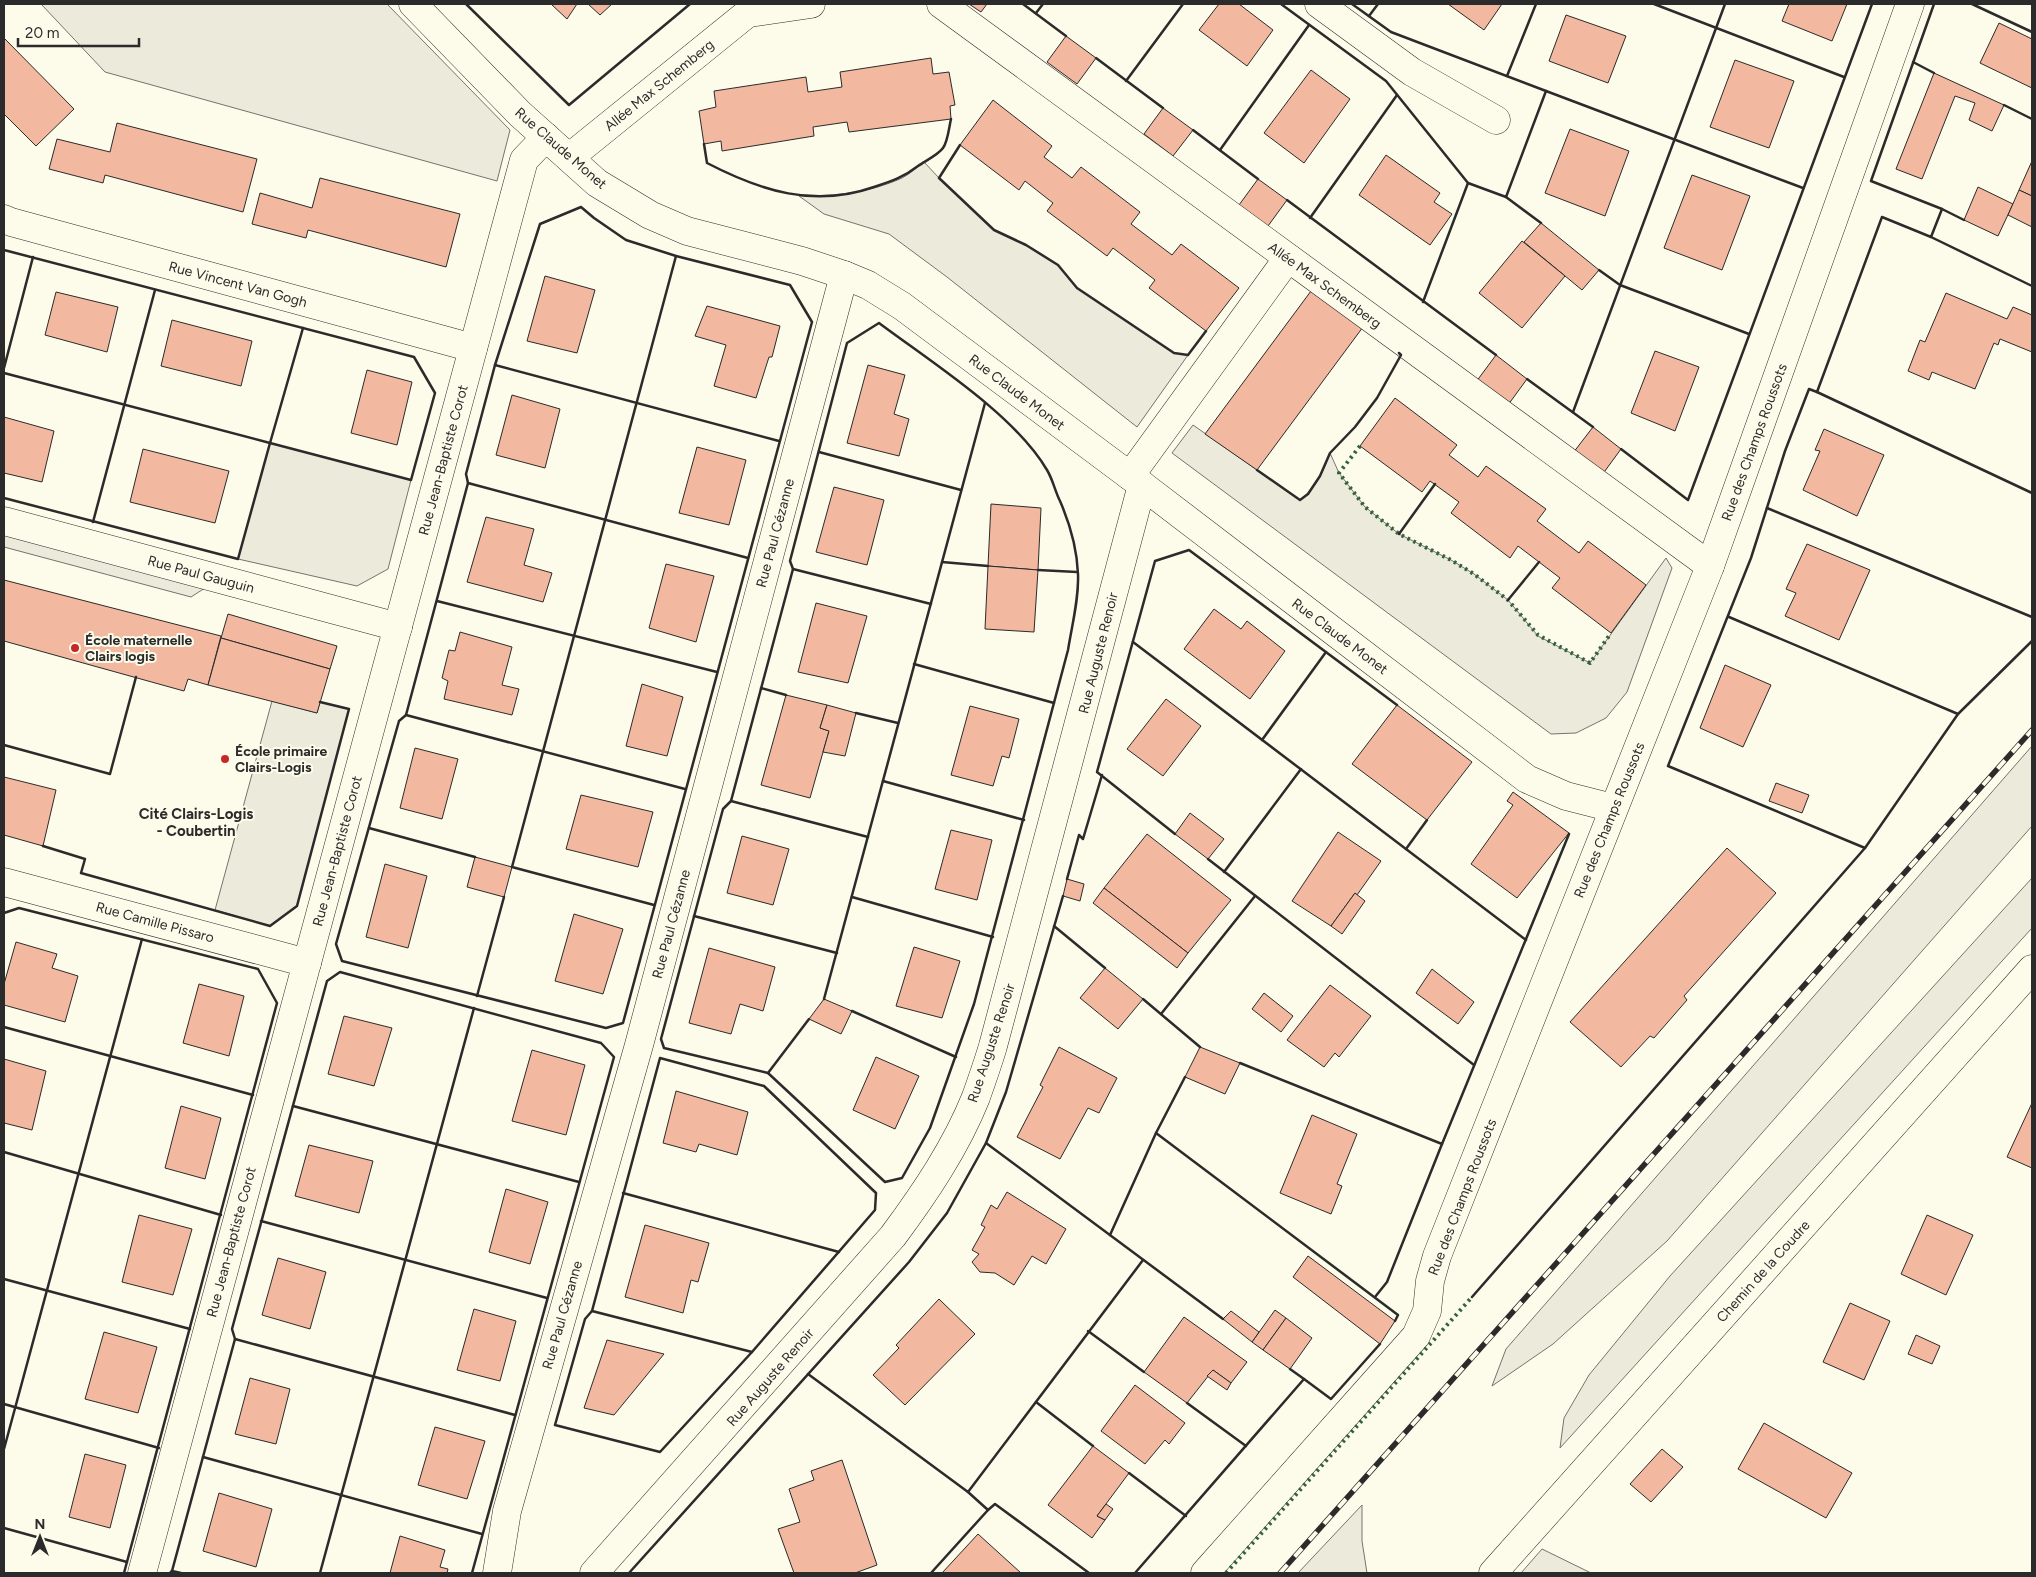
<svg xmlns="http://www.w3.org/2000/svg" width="2036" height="1577" viewBox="0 0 2036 1577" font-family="Figtree,sans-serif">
  <rect width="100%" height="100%" fill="#fdfbea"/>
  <g fill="#ecebdb" stroke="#74746e">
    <path d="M924 162 939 178 994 230 1026 245 1058 265 1077 288 1174 353 1188 355 1137 427 947 277 889 234 824 214 799 196C835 196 869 193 902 178 910 174 917 167 924 162Z"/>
    <path d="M1193 425 1300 500C1316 488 1323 471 1330 453L1339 473 1365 507 1399 534 1451 560 1474 574 1508 600 1538 636 1590 663 1666 558 1672 568 1627 692 1606 718 1576 733 1551 734 1172 453Z"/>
    <path d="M270 443 411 480 388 569 357 586 238 559Z"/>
    <path d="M272 701 317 713 320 702 349 709 297 906 270 926 215 910Z"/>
    <path d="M2032 746V826L1667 1241 1553 1344 1492 1386 1506 1349Z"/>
    <path d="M2032 878V928L1560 1448 1564 1418 1589 1375 1670 1276Z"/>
    <path d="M1362 1505V1541L1367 1573H1298Z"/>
    <path d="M1542 1549 1591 1573H1521Z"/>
  </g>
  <g fill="#eceadb" stroke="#74746e">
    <path d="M41 4H387L510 130 497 181 105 72Z"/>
    <path d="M4 534 205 588 191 597 4 547Z"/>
  </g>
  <g fill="#f2b8a0" stroke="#2b2b2b">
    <path d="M551 4H577L567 19Z"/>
    <path d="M588 4H612L600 15Z"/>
    <path d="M969 4H987L981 12Z"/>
    <path d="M1219 4H1239L1273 30 1247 66 1199 30Z"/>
    <path d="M1448 4H1502L1484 30Z"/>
    <path d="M1789 4H1847L1832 41 1782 21Z"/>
    <path d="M1566 15 1626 36 1608 83 1549 61Z"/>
    <path d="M1999 23 2032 39V88L1980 63Z"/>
    <path d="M1066 36 1096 58 1077 84 1047 62Z"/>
    <path d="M4 38 74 109 36 146 4 114Z"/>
    <path d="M931 58 933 74 949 72 955 105 950 106 951 119 849 132 847 122 813 127 814 136 722 151 721 141 704 144 699 111 716 107 714 91 806 77 808 92 842 87 840 72Z"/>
    <path d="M1735 60 1794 81 1769 148 1710 127Z"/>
    <path d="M1311 70 1350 99 1304 163 1264 133Z"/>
    <path d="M1934 73 2004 105 1992 131 1969 120 1975 103 1955 96 1922 179 1896 169Z"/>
    <path d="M993 100 1052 146 1044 157 1072 178 1081 167 1140 212 1131 224 1172 255 1181 244 1239 288 1206 331 1149 288 1155 280 1113 248 1107 256 1047 211 1053 203 1025 181 1019 190 960 145Z"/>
    <path d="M1163 108 1193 130 1173 156 1144 134Z"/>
    <path d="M117 123 257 159 243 212 105 175 103 183 49 169 57 139 110 152Z"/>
    <path d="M1570 129 1629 151 1605 216 1545 193Z"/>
    <path d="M1386 155 1440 193 1434 202 1452 214 1430 245 1359 195Z"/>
    <path d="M2032 161V196L2019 190Z"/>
    <path d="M1692 175 1750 196 1722 270 1664 248Z"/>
    <path d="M320 178 460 214 446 267 308 230 306 238 252 224 260 193 312 208Z"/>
    <path d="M1258 179 1287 200 1268 226 1239 205Z"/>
    <path d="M1978 187 2013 204 1998 236 1964 220Z"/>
    <path d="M2019 190 2032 196V227L2008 215Z"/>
    <path d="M1541 223 1599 270 1582 290 1524 242Z"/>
    <path d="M1522 241 1565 276 1522 328 1479 293Z"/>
    <path d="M545 276 595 290 577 353 527 341Z"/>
    <path d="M1311 291 1363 327 1257 470 1205 434Z"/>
    <path d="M56 292 118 307 107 352 45 335Z"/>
    <path d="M1946 293 2007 319 2013 307 2032 315V352L2000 339 1998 345 1994 343 1975 389 1932 372 1929 380 1908 371 1920 340 1925 342Z"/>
    <path d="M707 306 780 326 772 357H769L756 398 714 386 726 345 695 336Z"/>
    <path d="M172 320 252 341 241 386 161 366Z"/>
    <path d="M1655 351 1699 367 1675 431 1631 413Z"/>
    <path d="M1496 355 1527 379 1508 405 1476 382Z"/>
    <path d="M868 365 905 375 894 414 909 419 899 456 847 443Z"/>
    <path d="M367 370 412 382 397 445 351 433Z"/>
    <path d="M512 395 560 409 545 468 496 455Z"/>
    <path d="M1395 398 1457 445 1449 455 1478 477 1486 466 1546 509 1537 521 1579 553 1588 541 1646 585 1611 633 1552 588 1560 578 1518 546 1510 558 1451 513 1459 502 1430 481 1422 492 1360 446Z"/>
    <path d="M4 417 54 431 42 482 4 473Z"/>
    <path d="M1593 427 1621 449 1602 475 1573 453Z"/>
    <path d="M1824 429 1884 455 1857 516 1803 490 1820 451 1815 450Z"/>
    <path d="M697 447 746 460 729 525 679 513Z"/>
    <path d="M143 449 229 471 215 523 130 502Z"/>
    <path d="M834 487 884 500 867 565 816 552Z"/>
    <path d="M991 504 1041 508 1038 570 988 566Z"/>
    <path d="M486 517 534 529 524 565 552 573 543 602 467 582Z"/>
    <path d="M1807 544 1870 570 1839 640 1785 616 1796 593 1786 589Z"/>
    <path d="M666 564 714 576 696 642 649 628Z"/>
    <path d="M988 566 1038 570 1034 632 985 629Z"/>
    <path d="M4 580 221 636 208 685 188 679 184 691 4 641Z"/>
    <path d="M816 603 867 616 848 683 798 672Z"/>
    <path d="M1214 609 1241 629 1247 621 1285 651 1250 699 1184 649Z"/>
    <path d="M228 614 337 646 330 669 221 638Z"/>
    <path d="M460 632 512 647 502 685 519 689 512 715 444 699 448 681 442 678 449 650 455 651Z"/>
    <path d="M221 638 330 669 317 713 208 685Z"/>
    <path d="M1725 665 1771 685 1743 747 1700 728Z"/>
    <path d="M642 684 683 697 667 756 626 746Z"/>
    <path d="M786 695 827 705 820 728 829 731 810 798 761 785Z"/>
    <path d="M1166 699 1201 726 1163 776 1127 749Z"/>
    <path d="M827 705 856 713 845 756 823 752 829 731 820 728Z"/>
    <path d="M1397 705 1472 762 1427 820 1352 764Z"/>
    <path d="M970 706 1019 719 1009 758 1002 756 993 786 951 775Z"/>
    <path d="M415 748 458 759 442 819 400 808Z"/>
    <path d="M4 777 56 790 43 846 4 835Z"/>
    <path d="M1776 783 1809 795 1802 813 1769 801Z"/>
    <path d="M1513 792 1569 833 1517 898 1471 864 1513 805 1507 801Z"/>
    <path d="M581 795 653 812 638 867 566 849Z"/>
    <path d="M1190 813 1224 839 1208 859 1175 834Z"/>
    <path d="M951 830 992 840 977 900 935 889Z"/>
    <path d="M1338 832 1381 861 1357 895 1355 893 1331 926 1292 901Z"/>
    <path d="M1147 834 1231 900 1188 953 1104 888Z"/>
    <path d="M742 836 789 849 773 905 727 893Z"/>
    <path d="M1727 848 1776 893 1684 996 1687 1000 1654 1038 1650 1036 1621 1067 1570 1022Z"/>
    <path d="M475 857 512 867 504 897 467 887Z"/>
    <path d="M385 864 427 876 408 948 366 937Z"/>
    <path d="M1067 879 1084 884 1080 901 1063 896Z"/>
    <path d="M1104 888 1188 953 1177 968 1093 903Z"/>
    <path d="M1355 893 1365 901 1342 934 1331 926Z"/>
    <path d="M574 914 623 929 603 994 555 981Z"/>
    <path d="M16 942 57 954 52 968 78 976 65 1022 4 1005V984Z"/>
    <path d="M914 947 960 961 942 1018 896 1006Z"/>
    <path d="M709 948 775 967 763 1011 740 1004 731 1034 689 1023Z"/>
    <path d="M1105 968 1143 999 1118 1029 1080 998Z"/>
    <path d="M1432 969 1474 1002 1458 1024 1416 993Z"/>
    <path d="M199 984 244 996 229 1056 183 1043Z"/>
    <path d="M1330 985 1371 1016 1339 1057 1335 1053 1324 1067 1287 1040Z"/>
    <path d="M1264 993 1293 1016 1281 1032 1252 1009Z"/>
    <path d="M824 999 852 1011 841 1034 809 1019Z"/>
    <path d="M344 1016 392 1028 374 1086 328 1074Z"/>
    <path d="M1059 1047 1117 1078 1099 1113 1088 1108 1060 1159 1017 1137 1043 1087 1040 1085Z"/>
    <path d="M1200 1047 1240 1063 1225 1094 1185 1077Z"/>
    <path d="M532 1050 585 1065 566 1135 512 1121Z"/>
    <path d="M876 1057 919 1076 895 1129 853 1110Z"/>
    <path d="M4 1059 46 1071 32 1130 4 1123Z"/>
    <path d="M676 1091 748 1112 737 1155 699 1144 696 1152 663 1143Z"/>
    <path d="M2032 1103V1168L2007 1157Z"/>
    <path d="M181 1106 221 1118 205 1179 165 1168Z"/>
    <path d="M1312 1115 1357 1134 1337 1184 1342 1186 1331 1214 1280 1193Z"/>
    <path d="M309 1145 373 1161 359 1213 295 1196Z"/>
    <path d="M506 1189 548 1202 530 1264 489 1252Z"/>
    <path d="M1007 1192 1066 1229 1046 1264 1032 1256 1014 1285 995 1273 980 1272 972 1262 979 1254 972 1250 985 1227 981 1225 991 1205 997 1209Z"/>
    <path d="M139 1215 192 1229 173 1295 122 1282Z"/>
    <path d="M1927 1215 1973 1235 1946 1295 1901 1274Z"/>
    <path d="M645 1225 709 1243 698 1282 691 1280 683 1313 625 1297Z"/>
    <path d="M1308 1256 1395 1321 1380 1344 1293 1277Z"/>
    <path d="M278 1258 326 1272 310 1329 262 1315Z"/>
    <path d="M939 1299 975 1334 905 1405 873 1375 899 1348 896 1345Z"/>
    <path d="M1850 1303 1890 1321 1864 1380 1823 1362Z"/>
    <path d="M474 1309 516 1321 500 1381 457 1370Z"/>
    <path d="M1275 1310 1286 1318 1263 1350 1252 1342Z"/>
    <path d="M1231 1311 1259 1332 1252 1342 1223 1319Z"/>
    <path d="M1184 1317 1247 1362 1231 1383 1213 1370 1187 1403 1144 1372Z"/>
    <path d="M1286 1318 1312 1338 1290 1369 1263 1350Z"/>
    <path d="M104 1332 157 1347 138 1413 85 1399Z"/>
    <path d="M1916 1335 1940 1346 1932 1364 1908 1354Z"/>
    <path d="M607 1340 664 1354 614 1415 584 1408Z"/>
    <path d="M1213 1370 1231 1383 1227 1390 1207 1376Z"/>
    <path d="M250 1378 290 1389 276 1444 235 1434Z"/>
    <path d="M1135 1385 1185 1423 1169 1444 1165 1440 1145 1464 1101 1431Z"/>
    <path d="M1764 1423 1852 1473 1826 1518 1738 1469Z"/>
    <path d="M435 1427 485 1441 467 1499 418 1485Z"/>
    <path d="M1093 1446 1129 1473 1097 1516 1105 1520 1092 1538 1048 1505Z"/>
    <path d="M1662 1449 1683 1467 1651 1502 1630 1484Z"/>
    <path d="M85 1454 126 1465 110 1528 69 1517Z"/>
    <path d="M842 1460 877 1565 855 1573H794L778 1529 800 1522 789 1489 814 1480 811 1471Z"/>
    <path d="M219 1493 272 1509 256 1567 203 1551Z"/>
    <path d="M1106 1504 1113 1509 1105 1520 1097 1516Z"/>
    <path d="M978 1534 1021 1573H942Z"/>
    <path d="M400 1536 445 1550 440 1567 448 1569 447 1573H390Z"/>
  </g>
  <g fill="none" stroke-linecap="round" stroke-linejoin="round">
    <g stroke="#2b2b2b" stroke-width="29">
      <g id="street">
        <path d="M413 4 520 114 597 183 650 215 687 231 802 261 844 275 868 285 902 306 1142 485 1527 779 1566 796 1613 808"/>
        <path d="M941 4 1710 566"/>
        <path d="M1319 4 1412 72 1496 120"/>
        <path d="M749 13 811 4"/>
        <path d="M570 157 759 4"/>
        <path d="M4 219 11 222 473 348"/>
        <path d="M1130 476 1288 258"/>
        <path d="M4 521 398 627"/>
        <path d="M4 882 307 963"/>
        <path d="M142 1573 524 160 546 137"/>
        <path d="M497 1573 507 1511 639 1045 844 275"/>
        <path d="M594 1573 893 1236C925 1193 956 1147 976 1097 982 1080 988 1063 993 1046L1142 485"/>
        <path d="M1205 1573 1416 1336 1427 1311 1430 1281 1437 1256 1710 566 1910 4"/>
        <path d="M1493 1573 2032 969"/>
      </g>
    </g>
    <use href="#street" stroke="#fdfbea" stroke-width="28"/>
    <g stroke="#2b2b2b" stroke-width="5.5">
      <path id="rail" d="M1280 1573 2032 730"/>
    </g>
    <use href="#rail" stroke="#fdfbea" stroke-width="4" stroke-dasharray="11" stroke-linecap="butt"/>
    <g stroke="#34623c" stroke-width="4" stroke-dasharray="2.5 4" stroke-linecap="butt">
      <path d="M1360 446 1339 473 1365 507 1399 534 1451 560 1474 574 1508 600 1538 635 1590 663 1611 633"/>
      <path d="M1226 1573 1472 1297"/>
    </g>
    <g stroke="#2b2b2b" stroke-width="2.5">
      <path d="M466 4 569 105 690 4"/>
      <path d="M1023 4 1066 36"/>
      <path d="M1281 4 1386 81 1468 183 1506 197 1546 91 1391 32 1352 4"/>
      <path d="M1654 4 1844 77"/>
      <path d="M1972 4 2032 32"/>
      <path d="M1036 13 1043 4"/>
      <path d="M1369 16 1378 4"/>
      <path d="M1096 58 1163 108"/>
      <path d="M1913 62 1934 73"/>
      <path d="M1507 76 1536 4"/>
      <path d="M1126 81 1183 4"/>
      <path d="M1546 91 1803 188"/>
      <path d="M2004 105 2032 119"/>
      <path d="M1193 130 1258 179"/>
      <path d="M704 144 707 163C761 191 814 208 874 187 892 181 904 177 918 166 925 161 938 155 943 148 948 141 949 127 951 119"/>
      <path d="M960 145 939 178 994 230 1026 245 1058 265 1077 288 1174 353 1188 355 1206 331"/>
      <path d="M1220 150 1309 25"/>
      <path d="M1506 197 1541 223"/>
      <path d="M1287 200 1496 355"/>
      <path d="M581 207 594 218 626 240 676 256 790 285 812 322 623 1023 606 1028 342 961 336 944 399 721 406 715 468 483 466 474 495 365 540 224Z"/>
      <path d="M1942 209 1964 220"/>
      <path d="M1310 218 1397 95"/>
      <path d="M1931 237 2032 286"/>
      <path d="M4 250 414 357 435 393 411 480 270 443 238 559 4 498"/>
      <path d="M1599 270 1620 285 1749 334"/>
      <path d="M1423 302 1468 183"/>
      <path d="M879 323C931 362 1014 414 1047 470 1053 480 1055 491 1060 501 1070 524 1077 549 1078 574 1079 599 1072 625 1068 650L974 1004 930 1128 902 1178 885 1182 768 1073 664 1048 661 1039 723 809 731 801 793 569 790 561 847 343Z"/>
      <path d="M495 365 779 441"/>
      <path d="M4 368 33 257"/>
      <path d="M4 373 270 443 303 328"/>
      <path d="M1527 379 1593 427"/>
      <path d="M1817 392 2032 493"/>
      <path d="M1573 412 1725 4"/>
      <path d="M1621 449 1688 500 1872 4"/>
      <path d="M819 452 961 490"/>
      <path d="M1257 470 1300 500 1308 494 1320 476 1330 453 1355 427 1377 398 1401 355 1399 353"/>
      <path d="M468 483 748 558"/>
      <path d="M1767 508 2032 617"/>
      <path d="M93 522 155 290"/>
      <path d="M1399 534 1435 484"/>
      <path d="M942 562 988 566"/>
      <path d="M793 569 931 604"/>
      <path d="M1038 570 1077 572"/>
      <path d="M1508 600 1539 562"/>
      <path d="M437 601 717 672"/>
      <path d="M1729 617 1958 714"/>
      <path d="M1133 642 1526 940"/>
      <path d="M914 664 1054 703"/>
      <path d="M761 688 786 695"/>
      <path d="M856 713 898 723"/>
      <path d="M406 715 685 789"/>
      <path d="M1262 740 1326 652"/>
      <path d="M4 745 110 774 136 677"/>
      <path d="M883 781 1024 820"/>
      <path d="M731 801 868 837"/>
      <path d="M369 828 475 857"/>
      <path d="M1175 834 1097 772 1155 561 1189 550 1397 705"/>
      <path d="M43 846 85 859 81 873 270 926 297 906 349 709 320 702"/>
      <path d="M1865 848 1668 766 1751 558 1785 451 1809 389 1817 392 1882 217 1931 237 1942 209 1871 181 1934 4"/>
      <path d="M1406 849 1427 820"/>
      <path d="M1208 859 1474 1065"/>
      <path d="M1224 872 1301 769"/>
      <path d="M1067 879 1079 835 1083 839 1102 775"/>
      <path d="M852 897 993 937"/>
      <path d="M654 905 512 867 676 256"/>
      <path d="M4 913 19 908 258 969 277 1003 124 1573"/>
      <path d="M694 916 837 953"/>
      <path d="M1054 926 1105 968"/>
      <path d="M477 996 504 897"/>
      <path d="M824 999 985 403"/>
      <path d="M1143 999 1200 1047"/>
      <path d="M852 1011 956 1057"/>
      <path d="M1161 1014 1255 896"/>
      <path d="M4 1027 253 1095"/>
      <path d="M660 1058 764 1086 876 1193 875 1210 752 1352 660 1452 555 1425 585 1319 592 1311Z"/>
      <path d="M1240 1063 1442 1144 1387 1282 1375 1297"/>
      <path d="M768 1073 809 1019"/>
      <path d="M1185 1077 1156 1133 1398 1315 1395 1321"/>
      <path d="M293 1106 579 1182"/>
      <path d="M986 1143 1223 1319"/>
      <path d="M1442 1144 1569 834"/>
      <path d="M4 1152 221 1215"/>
      <path d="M623 1193 839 1252"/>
      <path d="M261 1221 547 1298"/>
      <path d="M1110 1235 1156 1133"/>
      <path d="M4 1279 190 1329"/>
      <path d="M1472 1297 1865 848 1958 714 2032 641"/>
      <path d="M592 1311 752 1352"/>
      <path d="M1088 1331 1144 1372"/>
      <path d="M235 1339 515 1415"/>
      <path d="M1290 1369 1304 1379"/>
      <path d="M808 1374 968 1492 1143 1260"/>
      <path d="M1036 1402 1093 1446"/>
      <path d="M1187 1403 1246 1446"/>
      <path d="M4 1404 159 1448"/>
      <path d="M4 1449 142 939"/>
      <path d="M203 1457 482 1534"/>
      <path d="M1129 1473 1186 1516"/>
      <path d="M968 1492 988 1510 995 1504 1089 1573"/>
      <path d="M4 1528 127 1562"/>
      <path d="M172 1571 181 1573"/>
      <path d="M170 1573 172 1571 235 1339 232 1329 327 981 340 972 601 1043 614 1057 472 1573"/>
      <path d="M320 1573 474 1008"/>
      <path d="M629 1573 909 1262 947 1213 986 1143 1006 1092 1063 896"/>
      <path d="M931 1573 988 1510"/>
      <path d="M1135 1573 1304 1379 1331 1399 1380 1344"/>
    </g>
  </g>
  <g fill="#c62828" stroke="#fdfbea" stroke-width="2">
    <circle cx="75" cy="648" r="5"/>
    <circle cx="225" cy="759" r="5"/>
  </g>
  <g text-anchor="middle" stroke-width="4" stroke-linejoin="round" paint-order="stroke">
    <g font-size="14" fill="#2b2b2b" stroke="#fdfbea">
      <text transform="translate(659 85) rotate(-39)" y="5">Allée Max Schemberg</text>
      <text transform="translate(561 148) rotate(41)" y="5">Rue Claude Monet</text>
      <text transform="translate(238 284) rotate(15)" y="5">Rue Vincent Van Gogh</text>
      <text transform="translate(1325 285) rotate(36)" y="5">Allée Max Schemberg</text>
      <text transform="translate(1017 392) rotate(37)" y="5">Rue Claude Monet</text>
      <text transform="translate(1754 442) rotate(-70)" y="5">Rue des Champs Roussots</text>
      <text transform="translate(443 460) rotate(-75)" y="5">Rue Jean-Baptiste Corot</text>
      <text transform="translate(775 533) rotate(-75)" y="5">Rue Paul Cézanne</text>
      <text transform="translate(201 574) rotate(15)" y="5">Rue Paul Gauguin</text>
      <text transform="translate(1340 636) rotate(37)" y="5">Rue Claude Monet</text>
      <text transform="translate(1098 653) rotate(-76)" y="5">Rue Auguste Renoir</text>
      <text transform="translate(1609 820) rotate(-68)" y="5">Rue des Champs Roussots</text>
      <text transform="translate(337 851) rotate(-75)" y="5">Rue Jean-Baptiste Corot</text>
      <text transform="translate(155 922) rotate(15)" y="5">Rue Camille Pissaro</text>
      <text transform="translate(671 924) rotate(-75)" y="5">Rue Paul Cézanne</text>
      <text transform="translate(991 1043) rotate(-72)" y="5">Rue Auguste Renoir</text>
      <text transform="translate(1462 1197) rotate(-69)" y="5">Rue des Champs Roussots</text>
      <text transform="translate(231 1242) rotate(-75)" y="5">Rue Jean-Baptiste Corot</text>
      <text transform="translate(1763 1271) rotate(-48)" y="5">Chemin de la Coudre</text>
      <text transform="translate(562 1315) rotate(-74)" y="5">Rue Paul Cézanne</text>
      <text transform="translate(770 1377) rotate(-49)" y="5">Rue Auguste Renoir</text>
    </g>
    <g font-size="14" font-weight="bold" fill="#2b2b2b" stroke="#fdfbea" text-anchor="start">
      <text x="85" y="645">École maternelle<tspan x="85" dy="16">Clairs logis</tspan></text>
      <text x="235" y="756">École primaire<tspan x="235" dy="16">Clairs-Logis</tspan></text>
    </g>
    <g font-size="15" font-weight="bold" fill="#2b2b2b" stroke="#fdfbea">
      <text x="196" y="819">Cité Clairs-Logis<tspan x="196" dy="17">- Coubertin</tspan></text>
    </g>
  </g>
  <rect width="2036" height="1577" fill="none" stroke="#2b2b2b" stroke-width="10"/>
  <g transform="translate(40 1537)" stroke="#fdfbea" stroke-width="4" paint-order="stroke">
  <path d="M0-4L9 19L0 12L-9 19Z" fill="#2b2b2b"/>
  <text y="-8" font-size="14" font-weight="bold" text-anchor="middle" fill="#2b2b2b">N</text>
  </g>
  <path d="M18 38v8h121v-8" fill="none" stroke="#2b2b2b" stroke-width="2.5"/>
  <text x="25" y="38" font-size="15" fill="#2b2b2b" stroke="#fdfbea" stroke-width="4" paint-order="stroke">20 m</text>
</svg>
